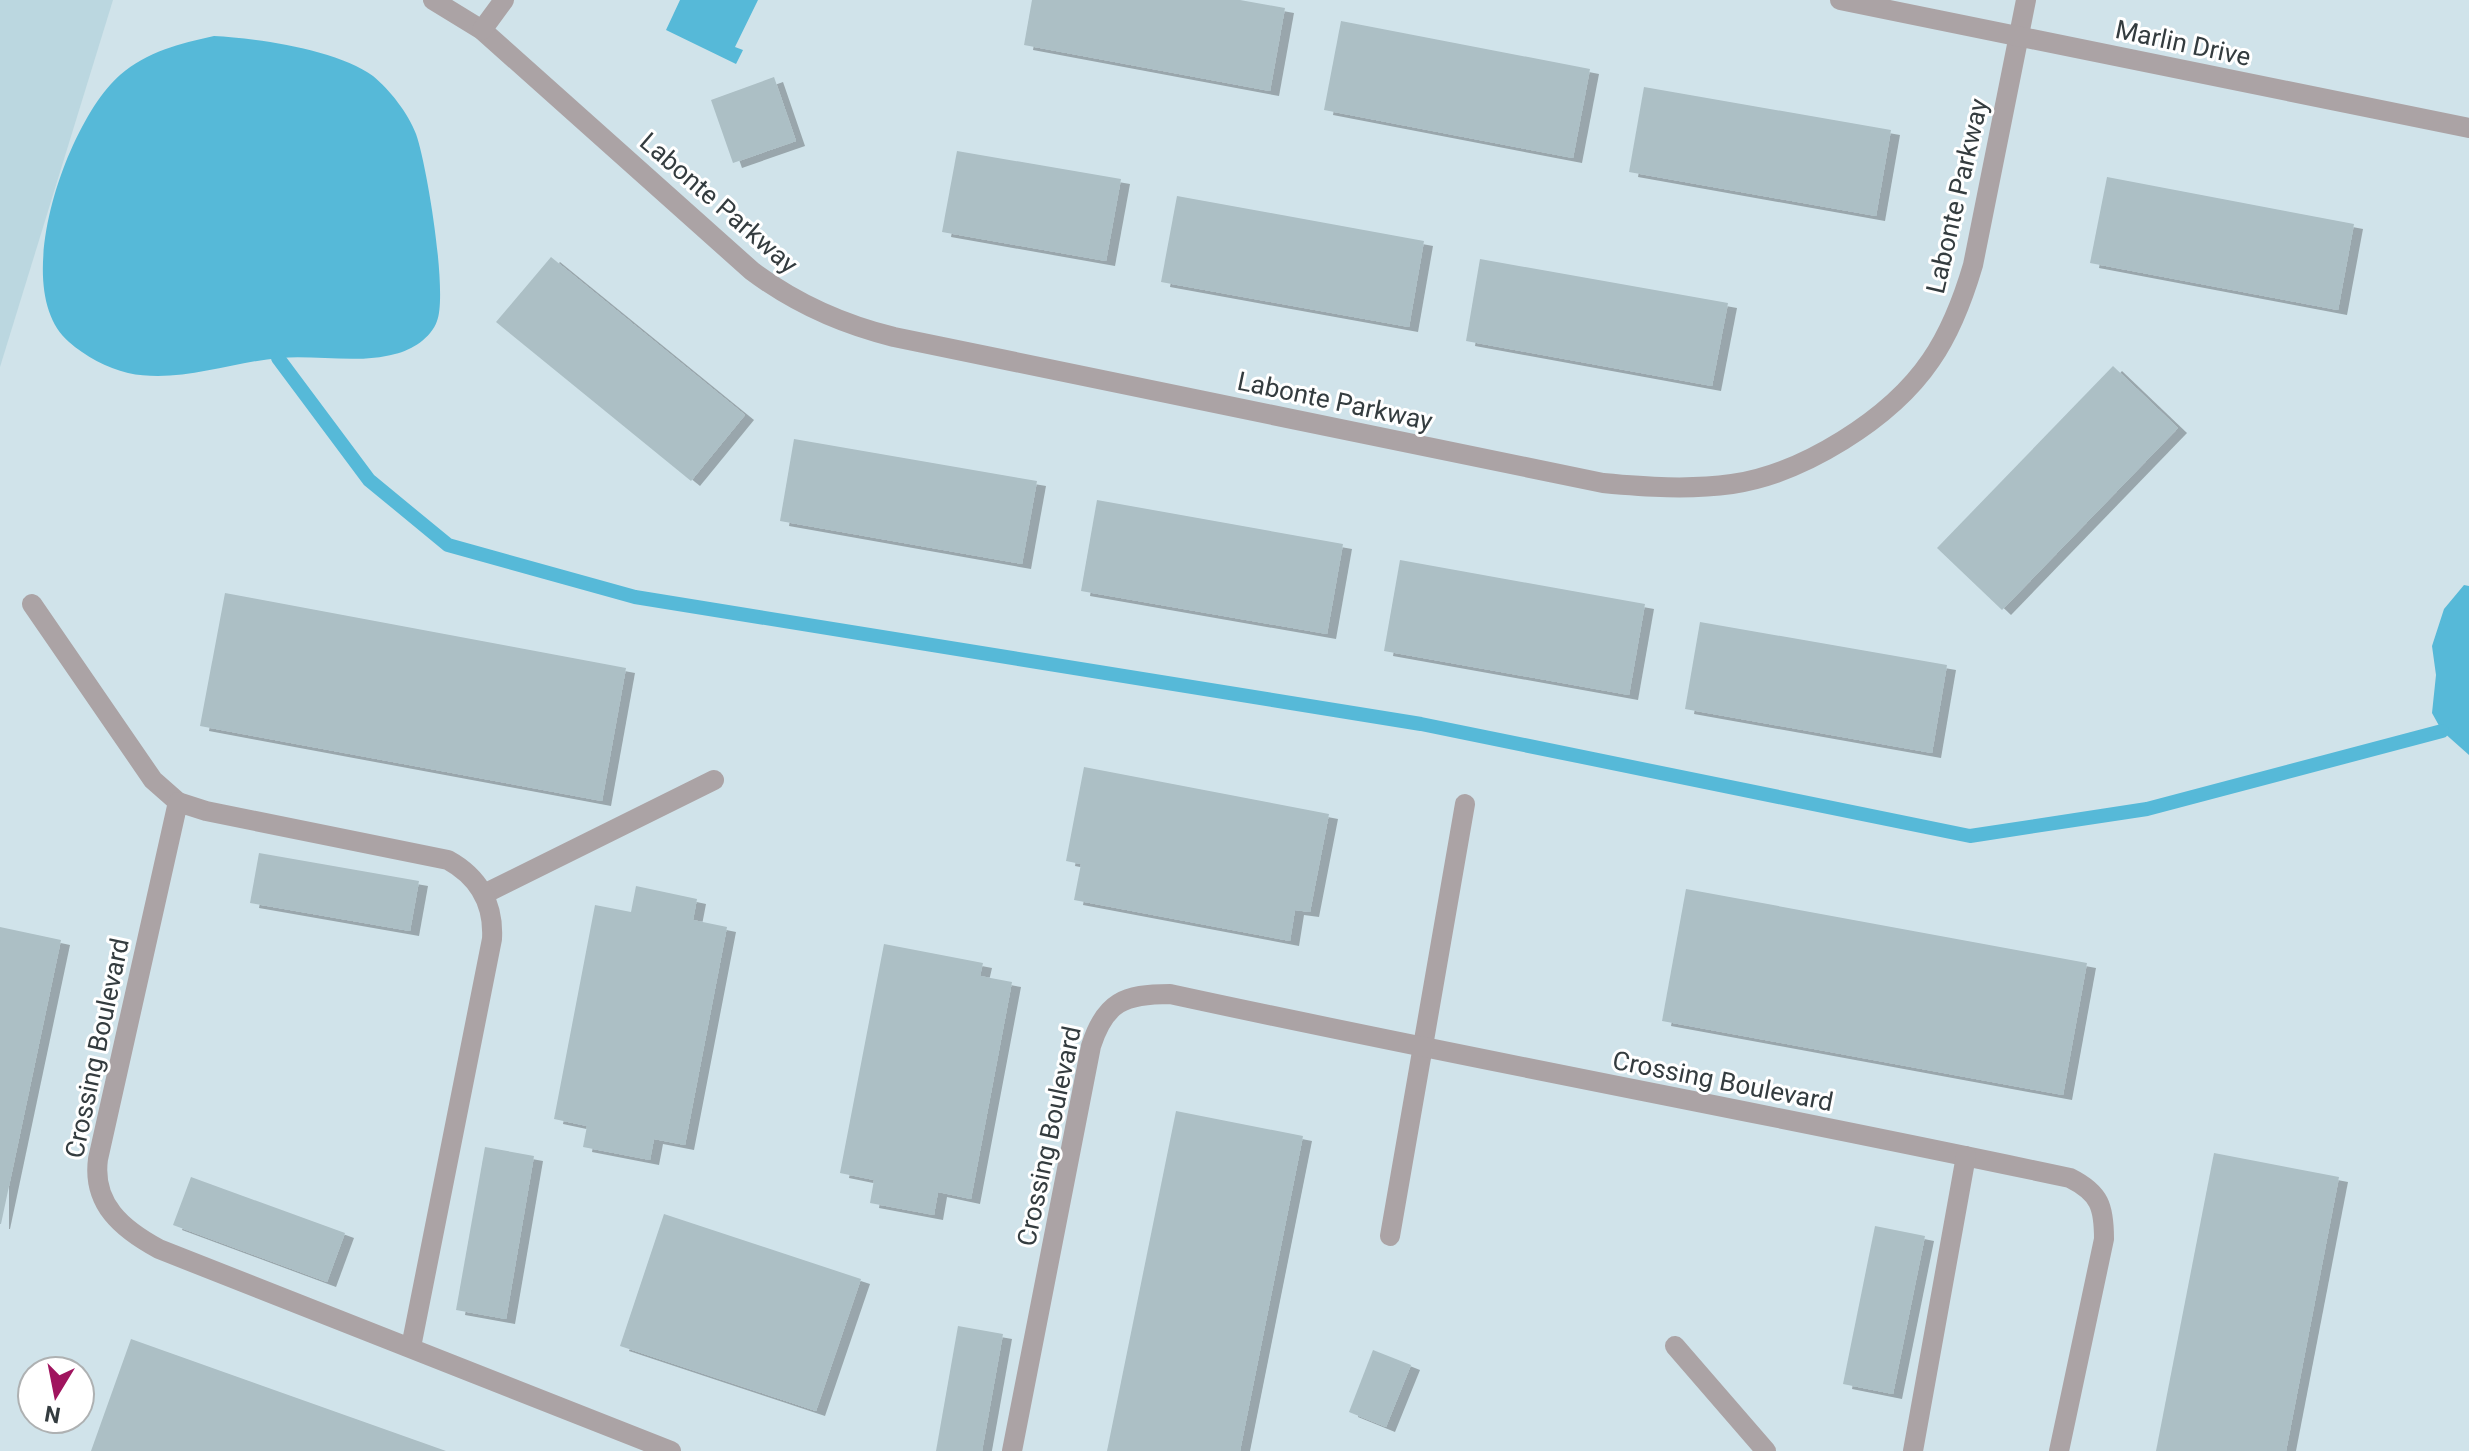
<svg xmlns="http://www.w3.org/2000/svg" width="2469" height="1451" viewBox="0 0 2469 1451" font-family="Roboto,sans-serif">
  <defs>
    <filter id="shadow"><feDropShadow dx="9" dy="5" stdDeviation="0" flood-color="#0004"/></filter>
  </defs>
  <rect width="100%" height="100%" fill="#d0e3ea"/>
  <path fill="#bbd7e0" d="M0 0H113L0 367Z"/>
  <g fill="#56b9d8">
    <path d="M680 0H758L735 47 743 50 736 64 666 30Z"/>
    <path d="M214 36C257 38 338 50 373 76 390 90 408 113 416 134 427 165 448 293 437 321 431 338 412 350 395 354 360 364 317 355 280 358 230 362 178 384 128 373 107 368 85 356 69 342 7 289 68 120 120 75 148 51 179 44 214 36Z"/>
    <path d="M2464 585 2469 586V755L2442 731 2432 713 2436 675 2432 646 2444 609Z"/>
  </g>
  <g fill="none" stroke-linecap="round" stroke-linejoin="round">
    <path stroke="#56b9d8" stroke-width="14" d="M278 358 369 480 448 545 635 597 1421 724 1970 836 2147 809 2442 731"/>
  </g>
  <g fill="#acbfc5" filter="url(#shadow)">
    <path d="M1032 0H1240L1285 8 1270 91 1024 45Z"/>
    <path d="M1341 21 1590 69 1573 158 1324 110Z"/>
    <path d="M774 77 796 141 733 163 711 100Z"/>
    <path d="M1644 87 1891 130 1876 216 1629 172Z"/>
    <path d="M957 151 1121 179 1106 261 942 232Z"/>
    <path d="M2107 177 2354 224 2338 310 2090 263Z"/>
    <path d="M1177 196 1424 241 1409 327 1161 282Z"/>
    <path d="M551 257 745 415 691 481 496 322Z"/>
    <path d="M1480 259 1728 303 1712 386 1466 341Z"/>
    <path d="M2113 366 2178 428 2002 610 1937 548Z"/>
    <path d="M794 439 1037 481 1022 564 780 521Z"/>
    <path d="M1097 500 1343 544 1327 634 1081 591Z"/>
    <path d="M1400 560 1645 604 1629 695 1384 651Z"/>
    <path d="M225 593 626 668 602 801 200 726Z"/>
    <path d="M1700 622 1947 665 1932 753 1685 709Z"/>
    <path d="M1084 767 1329 814 1310 912 1295 910 1290 941 1074 900 1081 864 1066 861Z"/>
    <path d="M259 853 419 881 410 931 250 903Z"/>
    <path d="M636 886 697 899 693 920 727 927 685 1145 654 1139 650 1160 583 1147 587 1126 554 1119 595 905 631 912Z"/>
    <path d="M1686 889 2087 963 2063 1095 1662 1021Z"/>
    <path d="M0 927 61 940 1 1224H0Z"/>
    <path d="M884 944 983 963 980 976 1012 982 971 1199 938 1192 934 1215 870 1203 874 1180 840 1173Z"/>
    <path d="M1176 1111 1303 1136 1240 1451H1107Z"/>
    <path d="M485 1147 534 1156 506 1319 456 1310Z"/>
    <path d="M2214 1153 2339 1177 2286 1451H2156Z"/>
    <path d="M191 1177 345 1233 327 1282 173 1225Z"/>
    <path d="M664 1214 861 1279 816 1411 620 1346Z"/>
    <path d="M1875 1226 1925 1236 1893 1394 1843 1384Z"/>
    <path d="M958 1326 1003 1334 982 1451H936Z"/>
    <path d="M131 1339 446 1451H91Z"/>
    <path d="M1373 1350 1411 1365 1386 1427 1349 1412Z"/>
  </g>
  <g fill="none" stroke-linecap="round" stroke-linejoin="round">
    <g stroke="#aba3a5" stroke-width="20">
      <path d="M433 0 482 30 752 271C796 304 841 324 894 337L1603 483C1646 487 1689 490 1732 484 1802 474 1891 419 1931 360 1951 331 1963 299 1973 265L2026 0"/>
      <path d="M1840 0 2469 128"/>
      <path d="M482 30 504 0"/>
      <path d="M32 604 153 780 178 802"/>
      <path d="M484 894 714 780"/>
      <path d="M1390 1236 1465 804"/>
      <path d="M1675 1346 1766 1451"/>
      <path d="M411 1347 492 939C494 904 479 877 448 860L206 811 178 802 98 1159C92 1204 122 1229 159 1249L671 1451"/>
      <path d="M1012 1451 1091 1046C1105 1002 1124 994 1170 994 1469 1059 1770 1114 2070 1178 2100 1193 2104 1207 2104 1239L2059 1451"/>
      <path d="M1913 1451 1966 1156"/>
    </g>
  </g>
  <g text-anchor="middle" stroke-width="6" stroke-linejoin="round" paint-order="stroke">
    <g font-size="26" fill="#343c3f" stroke="#fff">
      <text transform="translate(2183 43) rotate(12)" y="9">Marlin Drive</text>
      <text transform="translate(1957 196) rotate(-77)" y="9">Labonte Parkway</text>
      <text transform="translate(719 203) rotate(41)" y="9">Labonte Parkway</text>
      <text transform="translate(1335 401) rotate(12)" y="9">Labonte Parkway</text>
      <text transform="translate(97 1048) rotate(-78)" y="9">Crossing Boulevard</text>
      <text transform="translate(1723 1081) rotate(11)" y="9">Crossing Boulevard</text>
      <text transform="translate(1049 1136) rotate(-78)" y="9">Crossing Boulevard</text>
    </g>
  </g>
  <g transform="translate(56 1395) rotate(190)"><circle r="38" fill="#ffffff" stroke="#aeb1b2" stroke-width="2"/>
  <path d="M0-6L14 30L0 20L-14 30Z" fill="#a0145e"/>
  <text y="-12" font-size="22" font-weight="bold" text-anchor="middle" fill="#343c3f">N</text>
  </g>
</svg>
